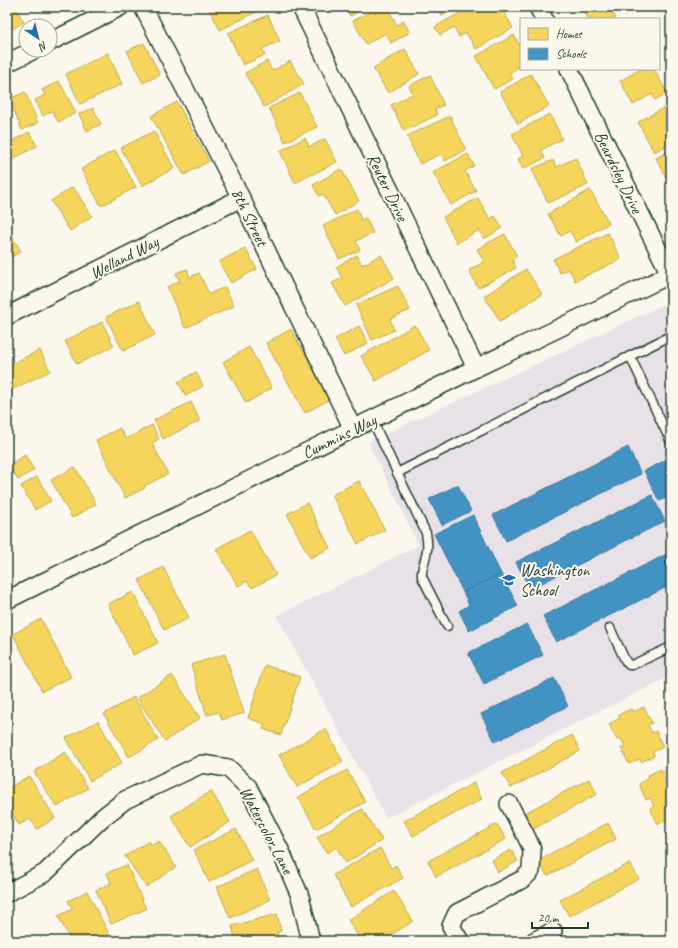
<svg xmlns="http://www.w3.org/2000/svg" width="678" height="948" viewBox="0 0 678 948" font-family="Caveat,sans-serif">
  <rect width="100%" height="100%" fill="#fbf7ec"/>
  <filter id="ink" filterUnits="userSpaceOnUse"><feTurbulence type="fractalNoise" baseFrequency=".025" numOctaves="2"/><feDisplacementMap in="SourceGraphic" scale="8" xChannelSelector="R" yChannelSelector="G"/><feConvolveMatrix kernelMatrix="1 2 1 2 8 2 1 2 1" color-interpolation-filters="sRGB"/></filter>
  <g filter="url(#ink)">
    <path fill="#e9e1e8" d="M671 301V676L386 818 277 616 419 545 368 442Z"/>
    <g fill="#f6d55c" stroke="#b6a750">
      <path d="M7 7H15L24 22 7 32Z"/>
      <path d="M208 7H259L260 10 220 30Z"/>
      <path d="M345 7H367L350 16Z"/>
      <path d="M377 7H387L397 25 403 21 410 32 391 43 386 33 366 44 353 21Z"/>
      <path d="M438 7H460L442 16Z"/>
      <path d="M470 7H501L513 28 476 49 466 33 459 37 454 27 440 35 435 27Z"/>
      <path d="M582 7H610L616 19H588Z"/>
      <path d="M268 15 280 41 262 49 265 55 243 65 228 33Z"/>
      <path d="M514 35 521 49V66L509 73 513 79 494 89 476 56Z"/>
      <path d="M144 43 160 75 143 83 127 51Z"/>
      <path d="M405 49 419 74 388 93 373 68Z"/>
      <path d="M108 53 122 84 80 104 66 74Z"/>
      <path d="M267 61 272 71 290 61 304 84 264 107 245 73Z"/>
      <path d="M641 69H654L667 93 655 100 652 94 633 105 620 81Z"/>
      <path d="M531 74 549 106 518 124 500 92Z"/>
      <path d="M430 75 444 105 435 109 437 115 404 131 391 105 413 94 409 86Z"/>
      <path d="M59 81 76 113 58 122 52 111 43 116 35 100 45 95 42 90Z"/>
      <path d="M25 92 38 123 22 130 9 99Z"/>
      <path d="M300 93 317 127 285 142 269 108Z"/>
      <path d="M177 102 209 161 184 175 151 116Z"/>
      <path d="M671 104V143L654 152 638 122Z"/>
      <path d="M93 108 101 124 87 131 79 114Z"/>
      <path d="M550 114 562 139 541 150 545 158 523 169 518 159 523 156 512 134Z"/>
      <path d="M450 116 466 150 445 161 441 154 420 164 407 136Z"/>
      <path d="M154 131 174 168 142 186 121 148Z"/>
      <path d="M7 132 12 141 29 132 37 146 7 162Z"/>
      <path d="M305 138 309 147 325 139 337 162 295 183 280 151Z"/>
      <path d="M115 150 136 187 101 206 81 169Z"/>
      <path d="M671 150V186L656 158Z"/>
      <path d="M468 154 474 166 465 171 476 191 451 205 433 172Z"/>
      <path d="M576 158 588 185 548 203 532 169 553 160 556 167Z"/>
      <path d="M341 169 359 201 335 215 323 194 319 196 313 185Z"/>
      <path d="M73 187 92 216 70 231 51 201Z"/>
      <path d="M590 190 609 223 576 242 570 231 561 236 548 214Z"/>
      <path d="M478 198 490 219 495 216 502 228 484 239 479 230 457 243 443 217Z"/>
      <path d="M357 209 361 220 366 218 373 233 356 241 360 250 339 259 323 226Z"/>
      <path d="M7 230H8L21 251 7 260Z"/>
      <path d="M608 233 621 259 575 281 569 269 560 273 553 259Z"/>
      <path d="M505 234 517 256 512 259 516 268 478 288 469 270 484 262 477 249Z"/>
      <path d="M245 248 257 269 231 283 219 262Z"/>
      <path d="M357 255 362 265 381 255 394 278 345 306 332 283 342 278 336 267Z"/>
      <path d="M187 269 190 277 199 273 209 294 225 287 234 306 185 328 167 287 180 281 176 273Z"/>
      <path d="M526 269 542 294 500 321 484 296Z"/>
      <path d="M398 286 410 310 390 319 394 330 372 340 356 305Z"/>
      <path d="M139 301 155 335 123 351 106 317Z"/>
      <path d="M102 322 114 346 77 364 65 341Z"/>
      <path d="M415 325 429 350 376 381 361 356Z"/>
      <path d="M359 326 368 343 344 356 335 339Z"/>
      <path d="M291 329 330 399 305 413 266 343Z"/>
      <path d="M249 347 272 388 246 403 223 362Z"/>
      <path d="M40 350 50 371 7 392V366Z"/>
      <path d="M196 372 203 386 186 396 178 382Z"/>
      <path d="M191 402 200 421 163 439 154 420Z"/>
      <path d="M152 425 159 439 152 443 168 474 144 486 145 488 125 498 96 440 120 428 126 439Z"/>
      <path d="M25 455 34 470 18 480 9 465Z"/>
      <path d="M7 463 12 473 7 475Z"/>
      <path d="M75 467 96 504 72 518 51 480Z"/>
      <path d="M37 477 51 501 35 510 21 486Z"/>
      <path d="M359 481 385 530 358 544 332 495Z"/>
      <path d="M307 503 330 548 310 558 287 514Z"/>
      <path d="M250 530 276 575 252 588 247 581 238 586 216 549Z"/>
      <path d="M163 567 189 618 164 630 139 580Z"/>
      <path d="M133 592 158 643 133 655 108 604Z"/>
      <path d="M41 619 71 677 42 691 13 634Z"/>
      <path d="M225 654 244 713 222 720 219 712 207 715 191 665Z"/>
      <path d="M265 665 300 677 281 735 263 729 265 724 248 718Z"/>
      <path d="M172 675 200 718 165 741 137 698Z"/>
      <path d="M134 697 158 740 129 757 104 714Z"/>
      <path d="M644 707 652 723 648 725 652 733 656 731 663 747 653 752 654 756 641 762 640 759 629 764 621 748 625 746 621 739 617 740 609 724 620 718 618 715 631 709 633 712Z"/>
      <path d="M98 721 122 763 90 781 66 738Z"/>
      <path d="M326 729 343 762 297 787 279 755Z"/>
      <path d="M572 735 580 751 511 788 502 773Z"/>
      <path d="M65 752 88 788 57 807 34 772Z"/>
      <path d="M671 768V822L669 819 658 824 650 808 654 806 650 798 646 800 639 784 649 778 648 775 661 769 662 772Z"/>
      <path d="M347 770 365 802 316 829 298 797Z"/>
      <path d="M29 776 55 818 37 829 30 819 19 825 7 805V789Z"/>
      <path d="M589 779 597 794 528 832 519 816Z"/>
      <path d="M474 783 482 799 413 836 404 821Z"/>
      <path d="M211 791 230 822 190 847 171 816Z"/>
      <path d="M362 809 382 840 346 863 336 847 327 853 317 837Z"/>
      <path d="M608 823 616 839 547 876 538 860Z"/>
      <path d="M497 824 506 839 436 877 428 861Z"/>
      <path d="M236 829 252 860 209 882 194 850Z"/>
      <path d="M149 841 152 845 159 841 176 867 146 887 125 856Z"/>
      <path d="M380 848 391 868 396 865 403 878 351 907 333 875Z"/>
      <path d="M511 850 518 861 498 872 492 860Z"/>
      <path d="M630 863 639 879 569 916 560 900Z"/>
      <path d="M127 865 146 909 111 924 96 890 111 883 107 873Z"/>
      <path d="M257 869 270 900 230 918 217 887Z"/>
      <path d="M87 891 109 934 96 941H71L58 916 73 909 68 901Z"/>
      <path d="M394 891 413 921 382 941H361L348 920Z"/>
      <path d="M277 914 281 931 277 932 279 941H236L232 926Z"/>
    </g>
    <g fill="#4393c3" stroke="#387998">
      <path d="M628 447 641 474 506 541 493 515Z"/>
      <path d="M668 459 671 465V496L659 501 644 471Z"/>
      <path d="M458 485 471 511 442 525 429 499Z"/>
      <path d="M652 495 665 521 530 589 516 562Z"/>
      <path d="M473 515 501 574 463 592 434 534Z"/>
      <path d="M671 552V585L556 642 543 616Z"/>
      <path d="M501 574 518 606 469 631 459 611 469 605 463 592Z"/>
      <path d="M527 624 543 655 484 684 468 653Z"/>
      <path d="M554 678 568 706 495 742 481 714Z"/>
    </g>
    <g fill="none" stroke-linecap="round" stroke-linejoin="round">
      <g stroke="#1f3d34" stroke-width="11">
        <g id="lane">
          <path d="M630 356 671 442"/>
          <path d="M372 420 426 533C427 539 428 544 427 550 426 559 421 568 422 577L447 626"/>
          <path d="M397 473 666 338H671"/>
          <path d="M610 628 625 660 629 665H632L671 647"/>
        </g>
      </g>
      <g stroke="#1f3d34" stroke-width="20">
        <g id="street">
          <path d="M143 7 241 198 353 429"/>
          <path d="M301 7 476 368"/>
          <path d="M538 7 544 19"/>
          <path d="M50 42 120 7"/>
          <path d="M7 63 34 50"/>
          <path d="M569 69 670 274"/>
          <path d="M7 316 241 198"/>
          <path d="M7 600 476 368 671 274"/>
          <path d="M7 893 45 873 102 818 125 800 202 764 228 768 248 787 282 854 300 896 311 941"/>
          <path d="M460 941 451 926 457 913 523 879 531 871 532 849 526 836 509 804"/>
          <path d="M534 941 553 931"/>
        </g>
      </g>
      <use href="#lane" stroke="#fbf7ec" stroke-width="8"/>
      <use href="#street" stroke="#fbf7ec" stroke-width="17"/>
    </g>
  </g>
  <defs>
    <g id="school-bare" transform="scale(1.08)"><path d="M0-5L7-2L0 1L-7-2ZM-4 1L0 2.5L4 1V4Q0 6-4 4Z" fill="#1f6fb2" stroke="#fbf7ec" stroke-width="2.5" paint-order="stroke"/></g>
  </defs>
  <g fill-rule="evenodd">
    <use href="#school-bare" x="509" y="580"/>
  </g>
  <g text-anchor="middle" stroke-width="4" stroke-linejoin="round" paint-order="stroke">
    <g font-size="17" fill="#1f3d34" stroke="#fbf7ec">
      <text transform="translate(619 172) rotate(64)" y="6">Beardsley Drive</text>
      <text transform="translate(388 187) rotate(64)" y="6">Reuter Drive</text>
      <text transform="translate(250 217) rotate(64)" y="6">8th Street</text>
      <text transform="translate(124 257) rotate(-27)" y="6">Welland Way</text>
      <text transform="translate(339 436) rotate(-26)" y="6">Cummins Way</text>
      <text transform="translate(267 830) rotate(62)" y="6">Watercolor Lane</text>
    </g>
    <g font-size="17" fill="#1f3d34" stroke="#fbf7ec" text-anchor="start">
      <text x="520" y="576">Washington<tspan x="520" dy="20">School</tspan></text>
    </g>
  </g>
  <rect width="678" height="948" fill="none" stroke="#fbf7ec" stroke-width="24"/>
  <rect x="12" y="12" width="654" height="924" fill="none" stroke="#1f3d34" stroke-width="1.5" filter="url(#ink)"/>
  <rect x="520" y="18" width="140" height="52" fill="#fbf7ec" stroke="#a3ada2"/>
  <rect x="528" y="28" width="20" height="12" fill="#f6d55c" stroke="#a3ada2"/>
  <text x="556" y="38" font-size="12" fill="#1f3d34">Homes</text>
  <rect x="528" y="48" width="20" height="12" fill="#4393c3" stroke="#a3ada2"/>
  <text x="556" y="58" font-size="12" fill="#1f3d34">Schools</text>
  <g transform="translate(38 38) rotate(145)"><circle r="19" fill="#fbf7ec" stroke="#a3ada2"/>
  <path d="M0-3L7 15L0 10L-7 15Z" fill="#1f6fb2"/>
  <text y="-6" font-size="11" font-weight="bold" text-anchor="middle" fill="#1f3d34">N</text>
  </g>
  <path d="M532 922v6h56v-6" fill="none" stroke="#1f3d34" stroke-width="2"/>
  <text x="538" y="922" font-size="12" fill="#1f3d34" stroke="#fbf7ec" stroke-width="3" paint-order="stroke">20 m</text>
</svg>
